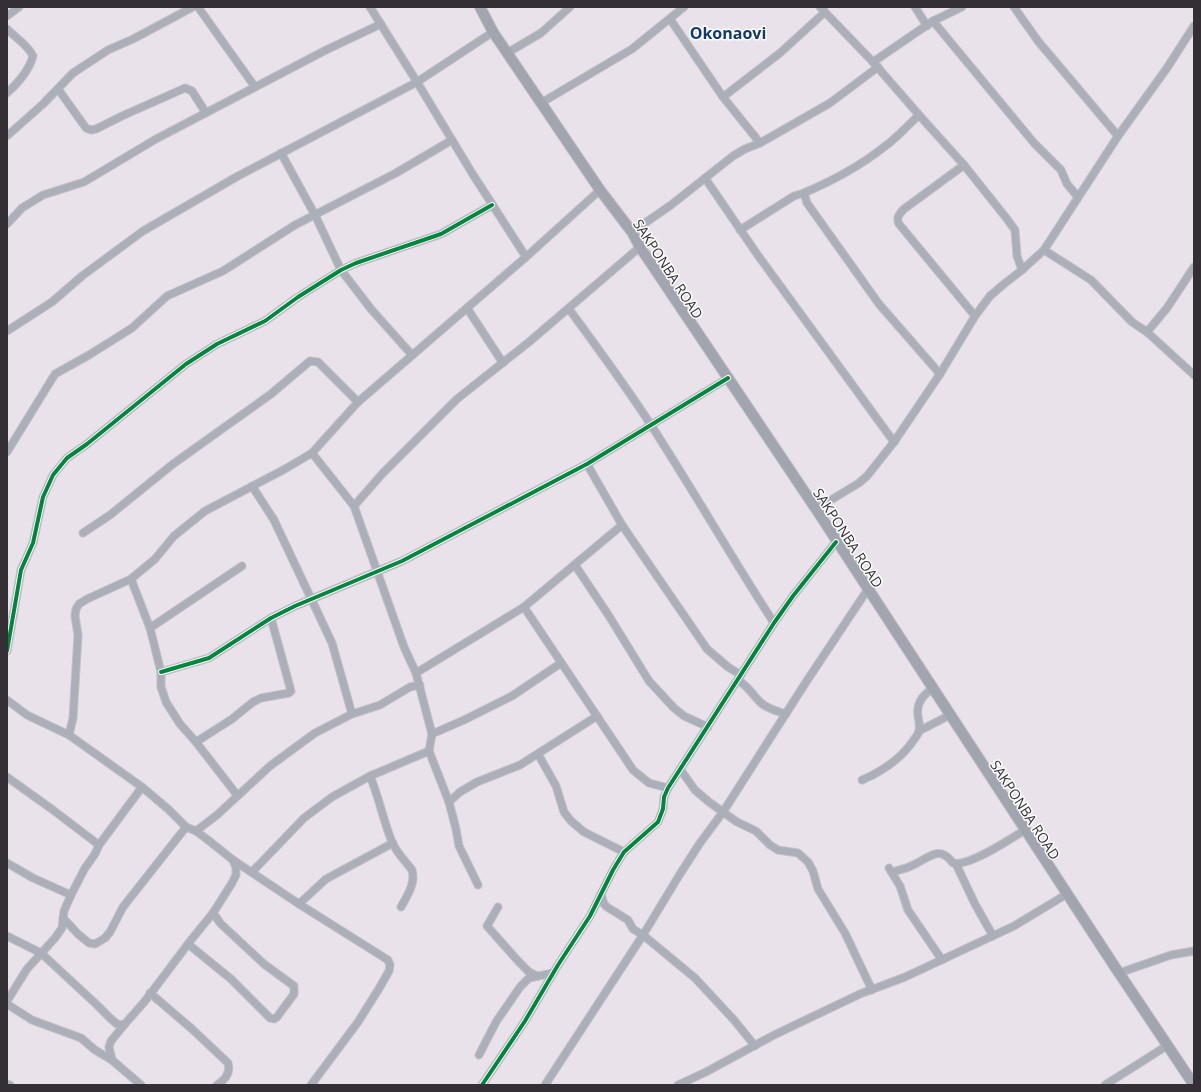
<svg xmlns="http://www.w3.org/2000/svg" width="1201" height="1092" viewBox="0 0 1201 1092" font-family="'Open Sans',sans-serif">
  <rect width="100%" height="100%" fill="#e9e2ea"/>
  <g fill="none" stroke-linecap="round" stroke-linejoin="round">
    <g stroke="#c4bfc5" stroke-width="9">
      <g id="street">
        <path d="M198 7 255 87"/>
        <path d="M370 7 417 82 472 173 526 257"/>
        <path d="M820 7 873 62 919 115 964 165 1007 219 1015 230 1017 256 1022 270"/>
        <path d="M915 7 927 26"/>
        <path d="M1014 7 1038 41 1118 136"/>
        <path d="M7 16 19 7"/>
        <path d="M670 19 723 97 780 53 825 12"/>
        <path d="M933 21 1034 143 1061 170 1067 184 1078 197"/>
        <path d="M7 29C16 38 28 45 33 56 29 71 18 83 7 93"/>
        <path d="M507 53 541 33 570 7"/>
        <path d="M873 62 933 21 962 7"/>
        <path d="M58 89 86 128 91 130 96 129 122 116 185 88 192 91 206 113"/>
        <path d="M723 97 760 143"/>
        <path d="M541 103 632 49 684 7"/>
        <path d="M919 115C907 126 897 138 884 147 860 166 832 181 804 193L807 203 879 304 940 374"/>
        <path d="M7 136 43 104 73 73 108 50 133 39 193 7"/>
        <path d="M281 153 315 215 341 270 371 309 412 355"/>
        <path d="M964 165 904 209C899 214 896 218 899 224L975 316"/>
        <path d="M705 178 757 254 894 442"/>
        <path d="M7 224 22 208 43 195 84 182 156 139 326 50 381 24"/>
        <path d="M740 230 794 196 804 193"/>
        <path d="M632 232 671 205 733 156 745 149 760 143 830 103 878 67"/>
        <path d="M1044 250 1091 280 1132 322 1147 332 1194 375"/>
        <path d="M467 308 503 363"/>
        <path d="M569 309C597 347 625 385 651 425 693 490 732 558 774 623"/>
        <path d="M7 331 52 302 82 276 143 231 238 176 417 82 493 32"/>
        <path d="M1147 332 1167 308 1194 267"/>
        <path d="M7 452 55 374 89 355 132 328 167 296 223 271 295 225 396 173 452 140"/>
        <path d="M312 453 354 506 404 647 416 673 524 607 622 525"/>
        <path d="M587 464 622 525 707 649 728 667 741 675"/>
        <path d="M252 486 274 520 332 643 352 714"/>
        <path d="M354 506 383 473 457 399 529 342 640 247"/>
        <path d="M816 509 859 483 867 476 894 442 940 374 975 316 990 296 1004 284 1022 270 1044 250 1118 136 1167 68 1194 26"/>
        <path d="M83 533 110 515 173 464 271 394 310 361 318 362 358 402"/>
        <path d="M575 565 609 616 649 681 674 708 684 716 708 727"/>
        <path d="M131 579 155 559 174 536 205 511 285 469 312 453 358 402 526 257 600 190"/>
        <path d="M524 607 633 770 649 783 668 788"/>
        <path d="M150 628 242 566"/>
        <path d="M7 651 21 570 33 543 43 497 53 475 67 458 87 444 186 364 217 344 265 321 298 297 341 270 356 263 441 234 492 205"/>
        <path d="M161 672 209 658 271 618 295 606 402 561 587 464 728 378"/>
        <path d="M416 673 432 734 429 751 449 802 456 829 459 846 478 885"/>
        <path d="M738 680C750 688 751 693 760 702 767 709 777 711 786 714"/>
        <path d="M7 700 27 715 69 735 142 787 168 809 186 827 196 831 208 840 233 860 299 904 388 960 390 965 389 971 380 987 358 1022 311 1085"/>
        <path d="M919 731 950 715"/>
        <path d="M432 734 464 720 512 696 561 663"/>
        <path d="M69 735 73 718 78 635 75 616 76 609 79 604 87 599 131 579 150 628 161 672V687L166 702 180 724 196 742 237 795"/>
        <path d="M196 742 232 719 253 702 261 698 289 693 291 691 271 618"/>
        <path d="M538 754 556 786 564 812 571 821 584 832 624 852"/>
        <path d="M680 769 695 790 709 802 737 822 756 831 770 845 778 850 798 853 808 862 813 871 818 889 845 933 872 990"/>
        <path d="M370 776C379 797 383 820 392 842 396 852 406 862 412 870 416 883 407 896 401 907"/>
        <path d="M7 777 53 810 99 845"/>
        <path d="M862 780C883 771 900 760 913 741 915 738 918 735 919 731 920 726 919 721 918 716 916 703 923 695 933 688"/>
        <path d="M449 802 460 792 477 782 520 765 597 716"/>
        <path d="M196 831 217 815 270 766 315 733 352 714 380 705 410 687 420 685"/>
        <path d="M7 863 33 878 71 895"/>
        <path d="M956 864 975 904 993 936"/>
        <path d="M889 868 900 886 908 910 942 960"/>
        <path d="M252 872 304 818 332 797 370 776 429 751"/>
        <path d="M892 872C898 870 906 869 913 865 929 858 939 844 953 863 969 867 1010 839 1025 830"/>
        <path d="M601 894 604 904 607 907 628 920 633 929 643 935 695 978 734 1020 755 1046"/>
        <path d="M299 904 326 879 393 843"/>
        <path d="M498 907 487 926 519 962 529 972 537 976"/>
        <path d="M63 918 78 934 89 943 95 944 105 938 110 932 123 907 186 827"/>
        <path d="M7 936 41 953 96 1004 110 1018 117 1024 124 1025"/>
        <path d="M188 944 231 979 270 1018 274 1019 277 1017 294 994V986L264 964 221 924 213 913"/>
        <path d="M1119 973 1171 955 1194 951"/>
        <path d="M150 993 192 1029 228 1063C231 1073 225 1080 217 1085"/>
        <path d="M7 1001 27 969 55 938 62 928 64 911 71 895 85 868 95 854 99 845 142 787"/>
        <path d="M7 1004 32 1020 81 1038 95 1050 112 1060 141 1085"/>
        <path d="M479 1055 496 1022 520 987 529 978 553 973"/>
        <path d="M112 1060 109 1047 111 1041 124 1025 145 1001 191 940 213 913 232 883 236 875V868L233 860"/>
        <path d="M7 1084 10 1085"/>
        <path d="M482 1085 525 1021 558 965 590 916 613 870 624 852 658 822 663 809 664 797 668 788 774 623 793 596 836 542"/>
        <path d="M545 1085 643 935 680 874 700 843 723 812 808 679 868 589"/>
        <path d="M678 1085 706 1072 774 1035 860 994 905 977 1014 926 1067 894"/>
        <path d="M1105 1085 1168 1045"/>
      </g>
    </g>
    <g stroke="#c4bfc5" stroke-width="12">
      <path id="secondary" d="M480 7 493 32 600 190 632 232 640 247 816 509 1115 967 1194 1085"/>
    </g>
    <use href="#street" stroke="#abafb9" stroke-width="7"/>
    <use href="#secondary" stroke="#a0a5af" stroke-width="10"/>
    <g stroke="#fff" stroke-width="6">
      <g id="cycleway">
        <path d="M7 651 21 570 33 543 43 497 53 475 67 458 87 444 186 364 217 344 265 321 298 297 341 270 356 263 441 234 492 205"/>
        <path d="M161 672 209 658 271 618 295 606 402 561 587 464 728 378"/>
        <path d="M482 1085 525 1021 558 965 590 916 613 870 624 852 658 822 663 809 664 797 668 788 774 623 793 596 836 542"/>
      </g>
    </g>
    <use href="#cycleway" stroke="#00873e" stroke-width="4"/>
  </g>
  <g text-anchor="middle" stroke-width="3" stroke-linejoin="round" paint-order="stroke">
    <g font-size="14" fill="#342f35" stroke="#fff">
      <text transform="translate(668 269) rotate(57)" y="5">SAKPONBA ROAD</text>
      <text transform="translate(848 538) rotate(57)" y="5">SAKPONBA ROAD</text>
      <text transform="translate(1025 810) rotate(57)" y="5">SAKPONBA ROAD</text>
    </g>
    <g font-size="16" font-weight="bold" fill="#103a6d" stroke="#fff">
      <text x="728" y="39">Okonaovi</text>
    </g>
  </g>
  <rect width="1201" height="1092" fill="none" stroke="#342f35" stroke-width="16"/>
</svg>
